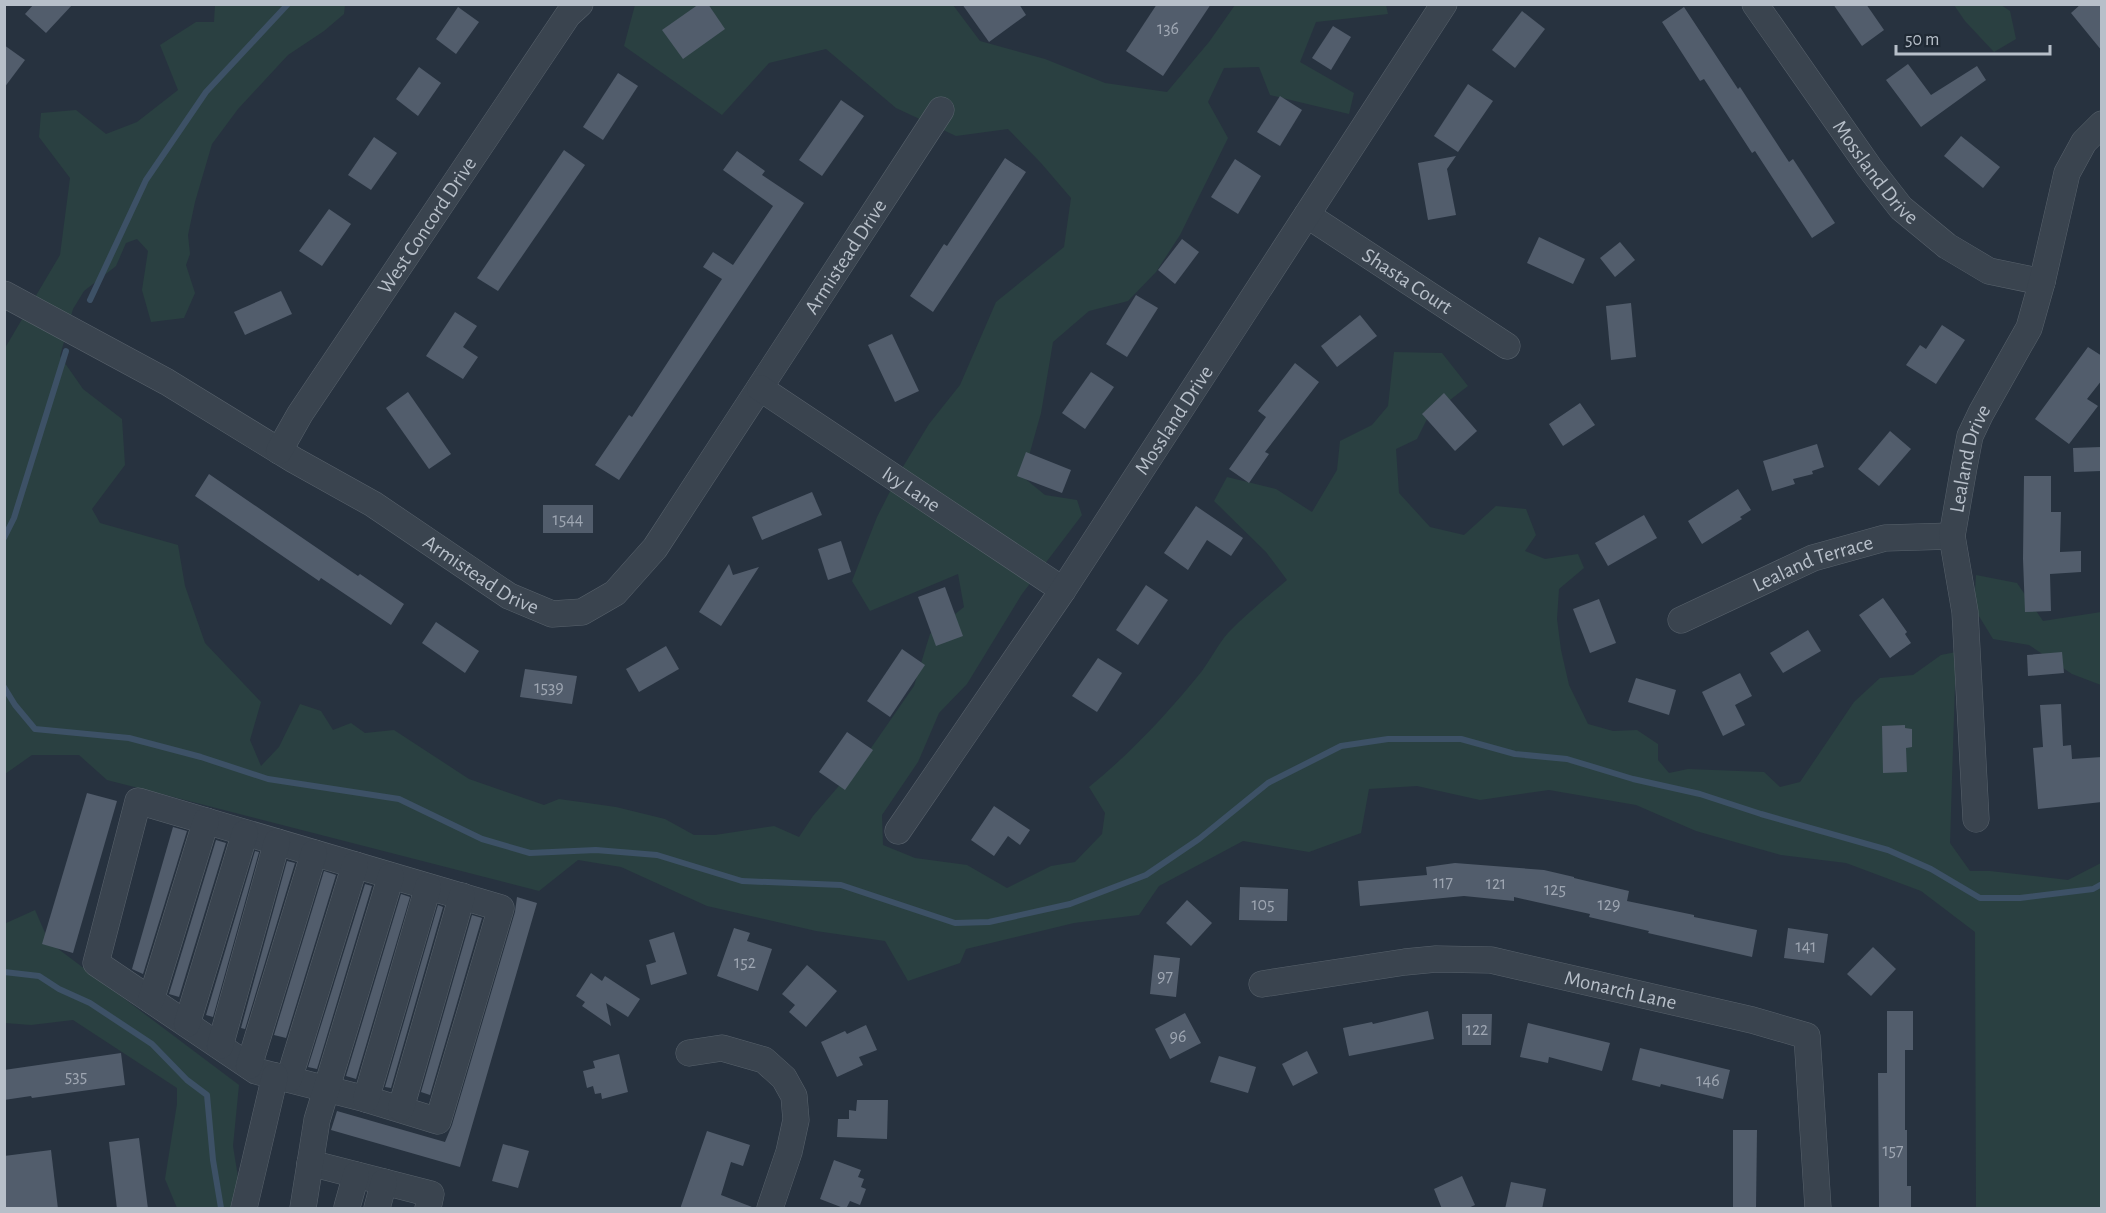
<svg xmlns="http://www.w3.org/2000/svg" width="2106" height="1213" viewBox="0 0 2106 1213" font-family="'Alegreya Sans',sans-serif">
  <rect width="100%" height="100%" fill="#27323f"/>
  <g fill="#2a4041">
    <path d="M215 5H345L344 14 324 31 288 55 238 109 212 144 195 202 188 235 190 254 186 265 195 293 184 318 151 322 142 290 148 251 137 239 126 243 116 266 84 291 73 309 60 356 83 389 122 419 125 465 92 509 100 523 178 545 185 586 205 643 261 702 250 740 261 766 279 747 300 704 321 711 333 730 351 723 365 733 394 730 469 779 544 805 559 799 616 807 665 819 694 835H715L774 826 799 837 813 816 869 751 914 686 930 634 964 607 958 574 870 611 852 581 877 517 901 470 929 424 960 385 996 302 1064 247 1071 198 1041 163 1008 129 956 136 896 108 826 49 769 63 722 115 624 46 635 5H953L980 41 1045 59 1105 83 1167 92 1209 42 1235 5H1386L1388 14 1316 22 1300 62 1354 93 1349 114 1270 95 1259 67 1224 68 1208 102 1228 138 1180 235 1156 272 1128 301 1089 311 1053 342 1041 413 1023 477 1045 495 1077 500 1082 515 1022 594 967 684 939 713 918 762 882 815 883 845 915 858 967 865 1007 888 1051 866 1075 862 1102 834 1105 813 1089 787C1131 753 1168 713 1202 671 1211 659 1218 644 1228 633 1246 614 1267 597 1287 580L1266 552 1214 501 1227 477 1276 489 1312 512 1337 470 1340 441 1372 425 1388 406 1394 352 1442 353 1468 386 1428 417 1417 439 1396 449 1399 493 1430 527 1464 535 1496 506 1526 509 1536 535 1525 551 1545 559 1578 554 1584 568 1559 589 1557 619 1561 650 1569 685 1588 724 1613 731 1637 730 1658 744V760L1669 773 1688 769 1764 772 1780 787 1800 782 1854 702 1880 678 1913 675 1941 655 1956 652 1950 843 1970 871H1990L2068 880 2101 863V1208H1976L1975 932 1921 891 1846 863 1781 855 1696 831 1636 805 1549 790 1480 800 1417 786 1369 789 1361 833 1309 852 1243 841 1159 886 1139 915 1074 923 966 949 960 963 908 981 885 941 816 931 707 906 621 867 578 860 539 891 107 780 79 755H32L5 774V348L60 255 70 178 39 137 41 113 76 110 106 134 137 122 178 90 160 45 196 22H214Z"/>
    <path d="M1954 5H2001L2010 11 2016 39 1994 52 1965 21Z"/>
    <path d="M1976 575 2017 583 2043 621 2101 612V685L2072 674 2029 645 1993 639 1974 608Z"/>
    <path d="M35 910 49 942 239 1085 233 1146 242 1202 247 1208H177L165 1179 177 1104V1088L73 1020 31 1025 5 1023 4 924Z"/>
  </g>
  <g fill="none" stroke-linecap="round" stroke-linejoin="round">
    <g stroke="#3d5166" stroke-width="6">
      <path d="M90 300 146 180 206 92 288 4"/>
      <path d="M4 538 14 518 66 351"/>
      <path d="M4 687 15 705 35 729 129 738 201 757 268 779 399 799 482 839 530 853 596 850 657 855 742 881 841 885 955 923 989 922 1070 904 1146 875 1199 839 1268 783 1341 746 1388 739H1461L1515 754 1567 759 1633 779 1700 794 1761 814 1888 850 1931 869 1980 898H2020L2093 889 2102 884"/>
      <path d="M4 972 39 976 59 989 90 1003 152 1044 187 1080 207 1095 213 1160 221 1208"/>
    </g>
  </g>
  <g fill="#525d6c">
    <path d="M34 4H73L46 33 25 14Z"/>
    <path d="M699 4H708L725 29 683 59 662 30Z"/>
    <path d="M962 4H1019L1026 15 989 42Z"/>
    <path d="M1157 4H1211L1163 76 1126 51Z"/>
    <path d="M1833 4H1866L1884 30 1862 46Z"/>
    <path d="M2081 4H2102V51L2071 13Z"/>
    <path d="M458 7 479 22 456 54 436 39Z"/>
    <path d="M1684 7 1738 89 1740 87 1789 162 1793 159 1835 223 1812 238 1755 151 1752 153 1704 79 1700 81 1662 22Z"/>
    <path d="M1522 11 1545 29 1515 68 1492 50Z"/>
    <path d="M1333 26 1351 37 1331 70 1312 58Z"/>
    <path d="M4 45 25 60 4 88Z"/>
    <path d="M1908 64 1931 95 1977 66 1986 80 1921 127 1886 80Z"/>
    <path d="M419 67 441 83 418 116 396 99Z"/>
    <path d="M618 73 638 86 603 140 583 127Z"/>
    <path d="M1468 84 1493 101 1458 152 1434 136Z"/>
    <path d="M1280 96 1302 110 1280 146 1257 132Z"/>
    <path d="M841 100 864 116 822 176 799 160Z"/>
    <path d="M1961 136 2000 167 1983 188 1944 156Z"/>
    <path d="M374 137 397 153 371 190 348 175Z"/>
    <path d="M564 150 585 165 498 291 477 278Z"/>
    <path d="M737 151 765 171 762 175 804 203 619 480 595 465 629 415 632 417 722 279 703 267 713 252 733 265 773 206 723 170Z"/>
    <path d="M1456 156 1447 169 1456 215 1428 220 1418 163Z"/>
    <path d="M1005 158 1026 172 933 312 910 296 944 244 947 246Z"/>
    <path d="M1235 159 1261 176 1238 214 1211 197Z"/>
    <path d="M329 209 351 224 322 266 299 251Z"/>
    <path d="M1539 237 1585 259 1573 284 1527 263Z"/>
    <path d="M1182 239 1199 252 1175 284 1158 270Z"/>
    <path d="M1620 242 1635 260 1615 277 1600 258Z"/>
    <path d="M281 291 292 314 245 335 234 312Z"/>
    <path d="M1136 295 1158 308 1127 357 1106 344Z"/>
    <path d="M1631 303 1636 357 1611 360 1606 306Z"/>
    <path d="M455 312 477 326 463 347 478 357 463 379 426 356Z"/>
    <path d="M1360 315 1377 336 1337 367 1321 346Z"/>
    <path d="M1942 325 1965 340 1936 384 1906 365 1920 345 1926 349Z"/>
    <path d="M892 334 919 391 895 402 868 345Z"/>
    <path d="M2088 347 2102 356V380L2087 399 2098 406 2069 444 2035 419Z"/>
    <path d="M1295 363 1319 382 1265 452 1269 454 1249 483 1229 469 1266 417 1258 411Z"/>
    <path d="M1091 372 1114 387 1085 429 1062 413Z"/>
    <path d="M408 392 451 454 429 469 386 408Z"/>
    <path d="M1444 393 1477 431 1455 451 1422 414Z"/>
    <path d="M1580 403 1595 425 1563 446 1549 424Z"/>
    <path d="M1890 431 1911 449 1879 486 1858 469Z"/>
    <path d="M1817 444 1824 467 1812 471 1813 474 1793 479 1795 484 1772 491 1763 461Z"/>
    <path d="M2101 447V471L2074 472 2073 448Z"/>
    <path d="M1026 452 1071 470 1062 493 1017 476Z"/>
    <path d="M209 474 358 576 360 574 404 604 391 625 321 578 319 581 195 496Z"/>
    <path d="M2024 476H2051V512H2061L2060 552 2081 551V572L2050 574 2051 611 2025 612 2023 559Z"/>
    <path d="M1738 489 1751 510 1740 517 1742 519 1702 544 1688 521Z"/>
    <path d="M812 492 822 515 762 540 752 517Z"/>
    <rect x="543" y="505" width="50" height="28"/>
    <path d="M1196 506 1243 538 1231 556 1207 540 1188 570 1164 553Z"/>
    <path d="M1644 515 1657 538 1608 566 1595 543Z"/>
    <path d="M841 541 851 572 828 580 818 549Z"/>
    <path d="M729 564 733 575 759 567 721 626 699 612Z"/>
    <path d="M1146 585 1168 600 1138 645 1116 630Z"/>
    <path d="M945 587 963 636 936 646 918 597Z"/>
    <path d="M1883 598 1907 632 1905 634 1911 643 1890 658 1859 615Z"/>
    <path d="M1599 599 1616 643 1590 653 1573 609Z"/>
    <path d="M436 622 479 651 465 673 422 643Z"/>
    <path d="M1808 630 1821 651 1783 673 1770 653Z"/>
    <path d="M666 646 679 669 639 692 626 669Z"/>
    <path d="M902 649 925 665 890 717 867 701Z"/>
    <path d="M2062 652 2064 673 2028 676 2027 655Z"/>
    <path d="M1098 658 1122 673 1097 712 1072 696Z"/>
    <path d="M525 669 577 676 572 704 520 697Z"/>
    <path d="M1740 673 1752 696 1735 705 1745 725 1723 736 1702 692Z"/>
    <path d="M1636 678 1676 690 1669 715 1628 702Z"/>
    <path d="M2061 704 2063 746 2071 745 2072 759 2102 757V802L2038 809 2033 748 2043 747 2040 705Z"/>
    <path d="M1905 725V728L1912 729V747L1906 748 1907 772 1883 773 1882 726Z"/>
    <path d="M847 732 873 750 845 790 819 772Z"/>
    <path d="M87 793 117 801 73 953 42 944Z"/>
    <path d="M994 806 1030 830 1020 845 1008 836 994 856 971 840Z"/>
    <path d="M173 827 187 831 143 974 132 969Z"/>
    <path d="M216 840 226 843 179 997 169 994Z"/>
    <path d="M255 851 259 852 213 1017 206 1015Z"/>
    <path d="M287 861 295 863 245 1029 241 1028Z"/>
    <path d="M1455 863 1544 870 1574 877V878L1629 891 1627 901 1694 915V917L1757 930 1752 957 1648 933 1649 931 1589 917 1590 914 1514 897V901L1464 896 1360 906 1358 881 1427 875 1426 867Z"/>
    <path d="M324 871 336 875 286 1038 274 1035Z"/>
    <path d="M365 884 372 886 317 1069 308 1067Z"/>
    <path d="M1240 887 1288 889 1287 921 1239 920Z"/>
    <path d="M401 894 410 897 356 1079 346 1076Z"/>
    <path d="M517 897 537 903 460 1167 331 1130 337 1111 445 1142 452 1125 515 912Z"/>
    <path d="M1187 900 1212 923 1191 946 1166 923Z"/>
    <path d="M438 905 443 907 391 1088 385 1087Z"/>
    <path d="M472 915 482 918 430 1095 421 1092Z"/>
    <path d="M734 928 750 933 747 941 772 949 758 991 717 976Z"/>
    <path d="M1788 928 1828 934 1824 963 1784 958Z"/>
    <path d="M674 932 687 974 651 985 646 965 656 962 649 940Z"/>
    <path d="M1873 947 1896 969 1871 996 1847 974Z"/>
    <path d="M1154 955 1180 958 1176 997 1150 994Z"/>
    <path d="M807 965 837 991 806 1027 789 1012 795 1005 782 994Z"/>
    <path d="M591 973 602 981 605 976 640 999 628 1017 606 1003 611 1026 582 1006 585 1002 576 996Z"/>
    <path d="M1428 1011 1434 1039 1349 1056 1343 1028 1372 1022 1373 1024Z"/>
    <path d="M1887 1011H1913V1050H1905V1130H1907V1186H1911V1209H1879L1878 1073H1887Z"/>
    <path d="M1185 1013 1201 1043 1170 1059 1155 1029Z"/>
    <path d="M1462 1014H1492L1491 1045H1462Z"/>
    <path d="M1528 1023 1610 1043 1602 1071 1549 1057 1548 1063 1520 1057Z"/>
    <path d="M866 1025 877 1050 859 1057 863 1065 837 1077 821 1042 845 1031 847 1034Z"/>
    <path d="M1640 1048 1730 1070 1723 1099 1661 1084 1660 1087 1632 1080Z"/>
    <path d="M1307 1051 1318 1073 1293 1086 1282 1064Z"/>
    <path d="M121 1053 125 1085 32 1098 31 1096 4 1100V1070Z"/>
    <path d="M619 1054 628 1092 602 1099 601 1093 595 1094 593 1086 587 1088 583 1071 595 1068 593 1061Z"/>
    <path d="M1219 1056 1256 1067 1248 1093 1210 1082Z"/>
    <path d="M857 1100H888L887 1139 837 1137 838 1119H849V1110L856 1111Z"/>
    <path d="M1733 1130H1757L1756 1209H1733Z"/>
    <path d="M707 1131 750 1145 743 1166 731 1162 721 1195 752 1207 751 1209H680Z"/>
    <path d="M139 1138 148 1209H117L109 1142Z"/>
    <path d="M503 1144 529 1151 518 1188 492 1181Z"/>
    <path d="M51 1150 58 1209H4V1156Z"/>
    <path d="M834 1160 861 1170 858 1177 864 1179 861 1187 866 1189 860 1205 850 1201 846 1209 820 1199Z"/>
    <path d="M1462 1176 1475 1205 1466 1209H1442L1434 1189Z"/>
    <path d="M1511 1182 1546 1189 1542 1209H1505Z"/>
  </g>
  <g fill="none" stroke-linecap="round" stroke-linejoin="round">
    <g stroke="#58626c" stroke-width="27">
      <g id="minor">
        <path id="s1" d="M1755 4 1869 167 1901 208 1947 246 1989 271 2042 282"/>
        <path id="s2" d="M1307 215 1507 346"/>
        <path id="s3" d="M4 294 167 382 294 460 373 504 509 596 552 614 582 612 615 593 655 548 941 110"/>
        <path id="s4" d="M760 388 1063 590"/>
        <path id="s5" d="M279 451 300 414 568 15 580 4"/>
        <path id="s6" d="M1681 620 1813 558 1885 538 1952 536"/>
        <path d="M138 801 501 908 438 1121 366 1099 256 1071 96 963Z"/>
        <path id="s7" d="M1976 819 1965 612 1952 536 1964 467 1970 436 1981 413 2029 328 2042 282 2067 173 2084 142 2102 124"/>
        <path id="s8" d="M898 831 1063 590 1444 4"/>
        <path id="s9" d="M1262 984 1405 962 1436 959 1491 960 1752 1020 1807 1036 1818 1208"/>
        <path d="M151 1000 206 821"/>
        <path d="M187 1024 245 833"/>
        <path d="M220 1046 277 842"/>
        <path d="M689 1053 722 1048 764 1060 784 1078 794 1096 796 1120 789 1152 770 1208"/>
        <path d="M249 1066 314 853"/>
        <path d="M289 1079 355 865"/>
        <path d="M366 1099 428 887"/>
        <path d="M401 1108 462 896"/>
        <path d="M310 1163 431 1194 428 1208"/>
        <path d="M347 1207 356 1175"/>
        <path d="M244 1208 275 1076"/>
        <path d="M303 1208 317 1120 391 876"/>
        <path d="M377 1208 384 1182"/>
      </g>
    </g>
    <use href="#minor" stroke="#3a444f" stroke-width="26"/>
  </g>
  <g text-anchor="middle" stroke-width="6" stroke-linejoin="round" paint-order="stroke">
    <g font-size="18" fill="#9ea6b2">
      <text x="1168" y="34">136</text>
      <text x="568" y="525">1544</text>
      <text x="549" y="693">1539</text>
      <text x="1443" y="888">117</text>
      <text x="1496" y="889">121</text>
      <text x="1555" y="895">125</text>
      <text x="1263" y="910">105</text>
      <text x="1609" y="910">129</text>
      <text x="1806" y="952">141</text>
      <text x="745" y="968">152</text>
      <text x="1165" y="982">97</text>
      <text x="1477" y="1035">122</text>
      <text x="1178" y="1042">96</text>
      <text x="76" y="1082">535</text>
      <text x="1708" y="1086">146</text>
      <text x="1893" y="1156">157</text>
    </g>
    <g font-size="21" fill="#b7bfc9" stroke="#1f2934">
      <text dy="7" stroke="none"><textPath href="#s1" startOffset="207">Mossland Drive</textPath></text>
      <text dy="7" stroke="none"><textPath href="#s5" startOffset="270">West Concord Drive</textPath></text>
      <text dy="7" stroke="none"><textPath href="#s3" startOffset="1112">Armistead Drive</textPath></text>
      <text dy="7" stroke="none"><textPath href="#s2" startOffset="120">Shasta Court</textPath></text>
      <text dy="7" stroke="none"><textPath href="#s8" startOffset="495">Mossland Drive</textPath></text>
      <text dy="7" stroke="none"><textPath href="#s7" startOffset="364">Lealand Drive</textPath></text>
      <text dy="7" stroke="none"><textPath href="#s4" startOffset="182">Ivy Lane</textPath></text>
      <text dy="7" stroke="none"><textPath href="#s6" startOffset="144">Lealand Terrace</textPath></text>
      <text dy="7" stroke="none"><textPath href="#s3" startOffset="554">Armistead Drive</textPath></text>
      <text dy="7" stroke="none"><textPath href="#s9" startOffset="364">Monarch Lane</textPath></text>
    </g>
  </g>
  <rect width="2106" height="1213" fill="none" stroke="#b7bfc9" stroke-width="12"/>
  <path d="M1896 45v9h154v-9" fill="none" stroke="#b7bfc9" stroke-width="3"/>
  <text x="1905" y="45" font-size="18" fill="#b7bfc9" stroke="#1f2934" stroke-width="4.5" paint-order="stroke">50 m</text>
</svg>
